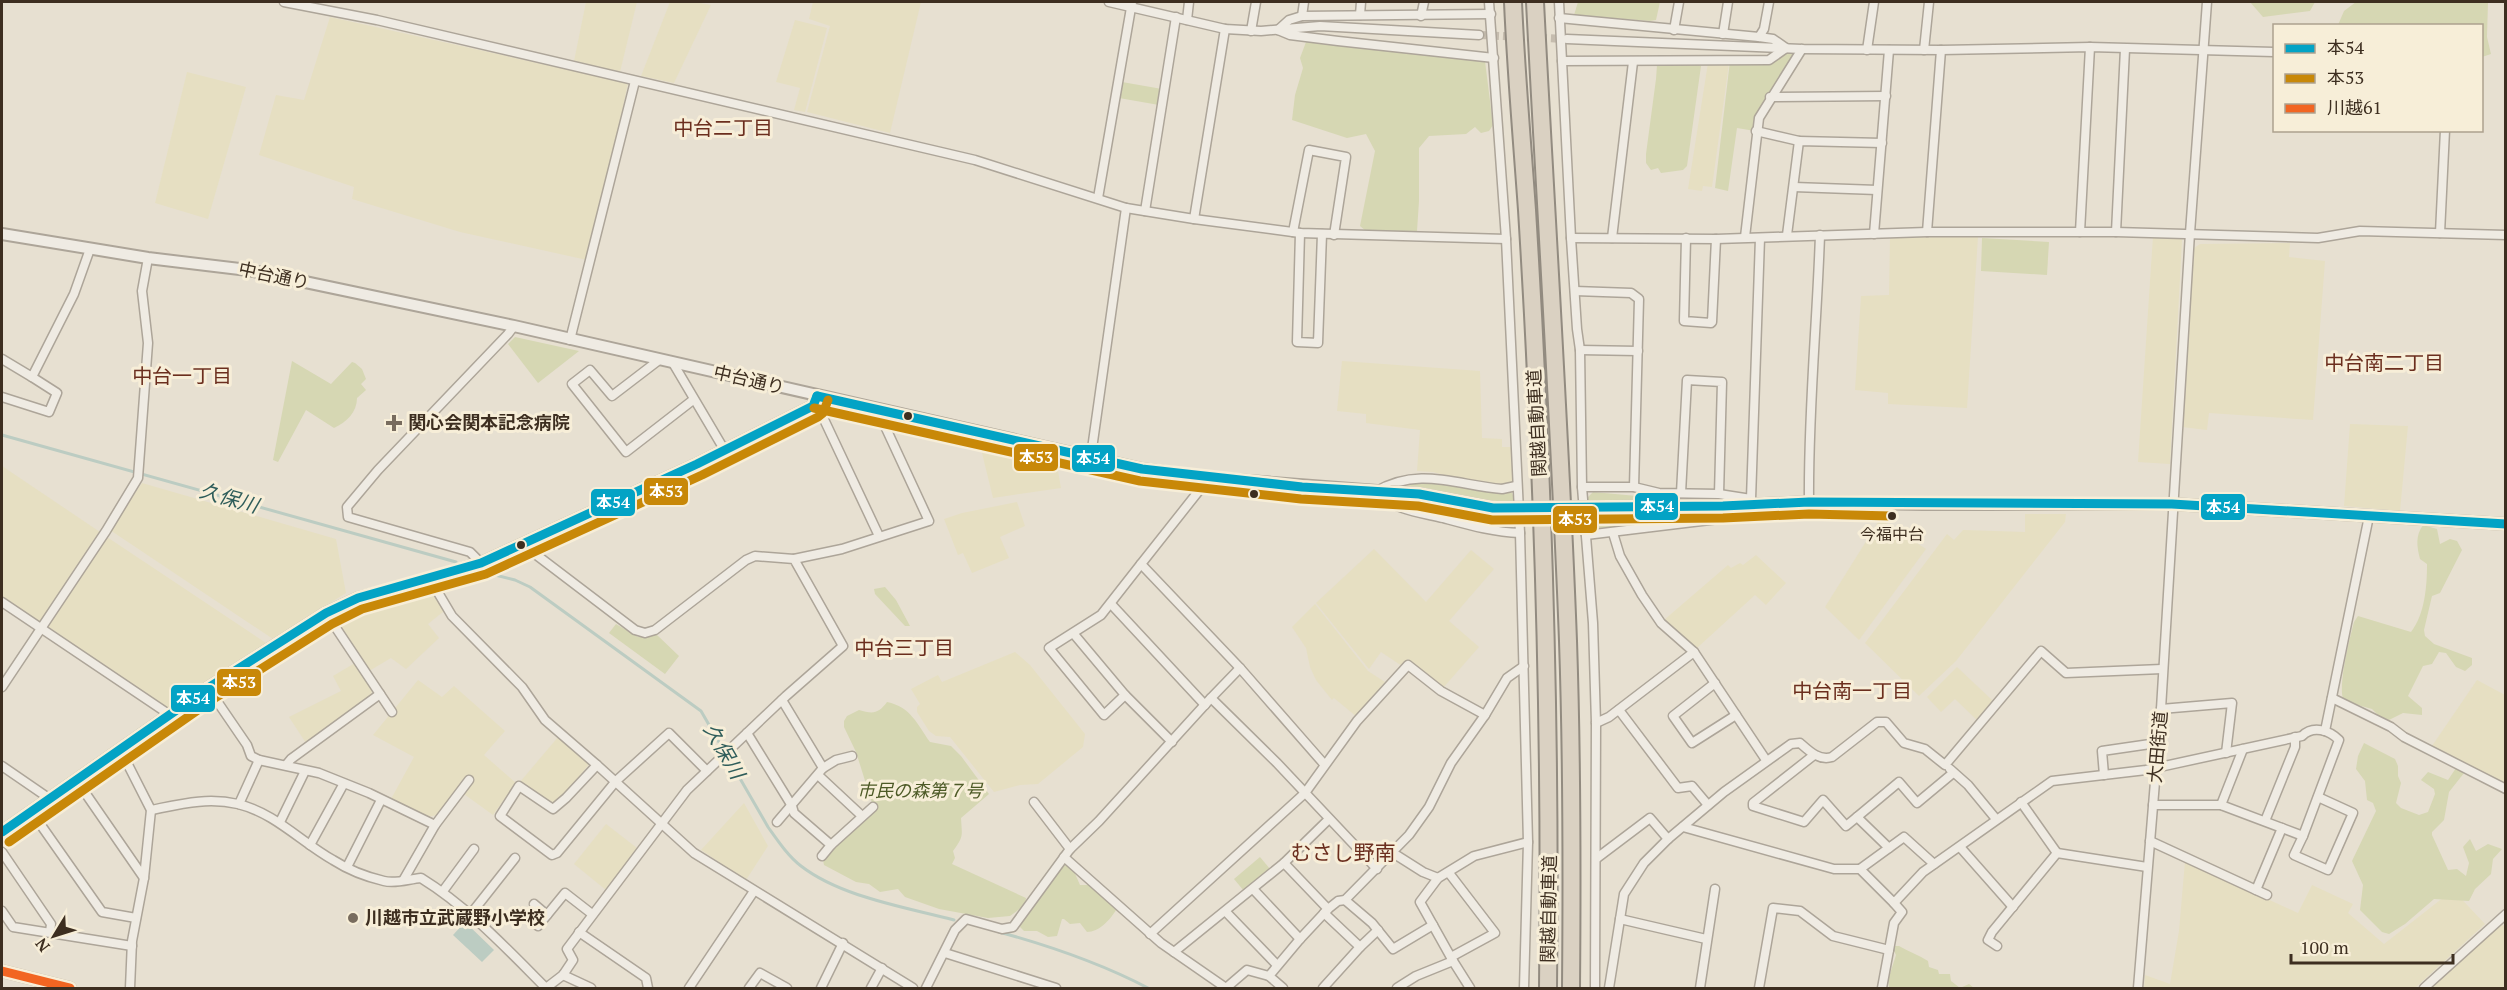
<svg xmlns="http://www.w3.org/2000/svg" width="2507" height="990" viewBox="0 0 2507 990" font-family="'PT Serif','Noto Sans JP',serif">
  <rect width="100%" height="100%" fill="#e7e0d1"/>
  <g fill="#e6dfc2">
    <path d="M586 2H637L620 72 574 61Z"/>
    <path d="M670 2H694L711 5 674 83 641 76Z"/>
    <path d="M813 2H921L890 133 807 112 830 26 809 19Z"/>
    <path d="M330 17 628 83 607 182 587 260 460 232 352 199 354 187 259 155 276 95 304 100Z"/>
    <path d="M795 20 827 28 805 112 794 110 800 88 776 82Z"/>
    <path d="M1708 63H1729L1712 187 1703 186 1702 191 1688 189Z"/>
    <path d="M187 72 246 87 208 219 155 203Z"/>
    <path d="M2153 236 2180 237 2182 240 2170 464 2138 462Z"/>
    <path d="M1890 237H1978L1967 408 1888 404V393L1855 390 1861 296 1889 295Z"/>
    <path d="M2290 243 2289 257 2325 261 2313 420 2209 413 2207 430 2182 427 2194 248 2200 244Z"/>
    <path d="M1342 361 1480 371 1482 438 1502 439V447H1511L1513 480 1509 486 1469 482 1433 472 1417 471 1420 430 1366 423V414L1337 411Z"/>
    <path d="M2350 424 2408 426 2400 511 2344 506Z"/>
    <path d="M979 441 1056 459 1061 488 993 498Z"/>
    <path d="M2 466 100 532 40 622 2 597Z"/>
    <path d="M142 483 336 539 346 593 273 639 110 530Z"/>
    <path d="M1017 502 1025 526 1000 537 1009 558 972 573 963 553 958 555 944 519 962 513Z"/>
    <path d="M2025 514H2066L2065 522 1956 661 1919 696 1865 643 1947 534 1954 540 1963 530 2025 532Z"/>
    <path d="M1880 519 1926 549 1859 640 1825 607Z"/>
    <path d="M107 537 266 643 168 710 46 625 105 538Z"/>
    <path d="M1374 549 1426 602 1471 550 1494 569 1449 621 1479 647 1442 689 1408 659 1402 666 1381 652 1369 669 1316 603Z"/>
    <path d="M1756 555 1786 583 1766 605 1755 595 1697 648 1664 620 1728 565 1731 568 1740 563 1743 565Z"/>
    <path d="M428 588 444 611 428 624 439 638 406 669 391 658 369 671 334 617 357 607 395 599Z"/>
    <path d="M1315 604 1368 671 1385 682 1357 717 1334 698 1332 700 1316 680 1310 667 1306 648 1292 627Z"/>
    <path d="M1015 652 1030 665 1085 734 1083 747 1038 784 1020 785 994 792 950 737 936 736 929 731 917 712V707L920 704 911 689 938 675 942 682Z"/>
    <path d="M355 663 372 691 371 695 306 743 289 717 341 691 333 676Z"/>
    <path d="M1957 667 1992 700 1989 709 1978 721 1955 699 1941 712 1927 697Z"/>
    <path d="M418 680 442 697 454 686 505 731 484 755 516 783 493 815 457 789 437 815 428 817 391 799 414 757 373 735Z"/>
    <path d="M2477 680 2505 695V787L2432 746Z"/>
    <path d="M559 736 590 763 563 797 556 803H549L520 782Z"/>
    <path d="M744 803 768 846 746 880 701 850Z"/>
    <path d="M606 824 637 848 606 890 574 864Z"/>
    <path d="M2185 861 2298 913 2312 885 2353 904 2348 913 2384 944 2453 890 2485 924 2415 988H2144L2145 975 2170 984 2179 931Z"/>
    <path d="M2501 924 2505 927V988H2431Z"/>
  </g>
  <g fill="#d6d7b3">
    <path d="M1578 2H1660L1656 20 1650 21 1574 15Z"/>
    <path d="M2250 2H2315L2310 11 2263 17Z"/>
    <path d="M2356 2H2488L2487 37 2491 54 2482 57V26L2338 25 2344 11Z"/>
    <path d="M1306 42H1325L1485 61 1493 125 1489 131 1481 133 1475 127 1466 134 1429 136 1419 148V201L1417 231H1366L1360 226 1375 151 1366 134 1347 138 1292 120 1295 95 1303 68 1300 58Z"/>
    <path d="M1786 48 1801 49 1755 131 1737 128 1728 191 1715 188 1730 61 1770 60Z"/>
    <path d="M1664 63H1694L1701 66 1687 166 1683 170 1661 173 1658 168 1651 170 1646 163V154L1656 79 1657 65Z"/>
    <path d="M1122 82 1162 89 1159 105 1119 98Z"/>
    <path d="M1982 238 2049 242 2047 275 1981 271Z"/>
    <path d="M515 337 579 351 538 383 508 344Z"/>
    <path d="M292 361 331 384 352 362 355 363 362 369 366 379 361 384 366 390 357 398C357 412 347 422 334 428L306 410 278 462 273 460Z"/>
    <path d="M1418 481 1512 493 1515 501C1475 504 1436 485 1395 485Z"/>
    <path d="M1593 492 1659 498 1724 500 1588 503V497Z"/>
    <path d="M1390 498C1432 502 1473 514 1515 517V523C1498 535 1457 515 1438 510 1423 506 1407 504 1392 501Z"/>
    <path d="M1724 513 1599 529 1589 526 1588 517Z"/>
    <path d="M2423 525 2437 529 2440 544 2450 539 2457 541 2462 550 2440 593 2432 596 2424 630 2425 636 2434 644 2472 658V665L2465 671 2456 667 2446 653 2439 652 2432 664 2423 666 2408 696 2422 708V715L2403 713 2389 720 2379 716 2372 709 2344 701C2337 688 2350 637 2354 622L2358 616 2411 632C2425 614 2427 586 2427 564L2420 559C2417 547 2415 536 2423 525Z"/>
    <path d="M885 587 896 600 910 626H905L875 594 874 589Z"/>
    <path d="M616 624 638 637 657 635 679 656 665 674 609 633Z"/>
    <path d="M887 702C911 707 917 724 930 742L951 746 961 756 989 794 961 818C962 836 964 836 953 851L955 858 952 864 1026 898 1025 905 1010 916 988 918 939 909 905 897 898 889 880 892 869 884 856 882 824 865 823 860 872 803 856 752 844 727V721L847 716 859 710C873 714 878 714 887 702Z"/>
    <path d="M2364 743 2395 759 2398 766V776L2401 783 2396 803 2401 808 2419 815 2428 812 2435 794 2434 789 2421 780 2428 772 2448 780 2456 768 2464 773 2449 792 2444 820 2432 832V835L2448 870 2457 869 2466 876 2469 863 2463 847 2470 839 2476 851 2488 844 2502 849 2493 859 2491 874 2475 889 2469 901 2434 899 2405 924 2389 934 2382 932 2360 910 2363 885 2352 861 2376 811 2373 803 2367 800 2365 781 2356 769 2358 756Z"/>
    <path d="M1260 857 1270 869 1244 891 1234 879Z"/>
    <path d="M1066 865 1073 869 1080 885H1090L1116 910C1110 920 1099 932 1087 932L1080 923 1070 924 1064 919H1062L1057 936 1048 937 1037 931H1024L1020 927 1021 923 1059 868Z"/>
    <path d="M1895 946H1899C1909 952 1919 955 1928 961L1929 967 1938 970 1939 974H1950L1951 981 1960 988 1969 984 1974 988H1889L1888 980 1896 955 1894 951Z"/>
  </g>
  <path fill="#bcccc2" d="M465 922 494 950 482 962 453 935Z"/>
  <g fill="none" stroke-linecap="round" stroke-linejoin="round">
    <g stroke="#bcccc2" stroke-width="3">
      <path d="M2 435 456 562"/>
      <path d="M487 573 515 580 530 587 701 711 768 827C778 841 788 856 801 866 841 897 905 907 954 920"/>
      <path d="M999 932C1050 946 1102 964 1148 988"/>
    </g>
    <path stroke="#c5bcae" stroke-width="8" stroke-dasharray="8 4" stroke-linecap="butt" d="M1479 35 1566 39"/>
    <g stroke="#ada599" stroke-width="11">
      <g id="minor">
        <path d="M284 2 377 20 975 160 1126 208 1194 219 1300 233 1506 239"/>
        <path d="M1109 2 1225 29 1261 31 1320 26 1479 35"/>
        <path d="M1489 2 1506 239 1520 533 1528 842 1524 988"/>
        <path d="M1559 2 1571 238 1577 329 1580 350 1582 487 1593 623 1596 723 1595 988"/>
        <path d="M1360 15 1361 2"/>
        <path d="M1302 16 1304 2"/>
        <path d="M1421 16 1424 2"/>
        <path d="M1559 18 1759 37 1773 39 1786 48 1769 60 1562 61"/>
        <path d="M1187 20 1189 2"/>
        <path d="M1278 30 1290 35 1338 41 1494 58"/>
        <path d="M1278 30 1289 20 1302 16 1491 14"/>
        <path d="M1674 30 1679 2"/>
        <path d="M1251 31 1256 2"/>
        <path d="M1723 34 1728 2"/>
        <path d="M1759 37 1764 29 1769 2"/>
        <path d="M1567 39 1802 49 1941 50 2090 47 2274 52"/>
        <path d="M1867 50 1874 2"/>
        <path d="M1924 50 1929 2"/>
        <path d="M1770 97 1886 96"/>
        <path d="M1756 131 1799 141"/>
        <path d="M1794 187 1877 190"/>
        <path d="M1098 198 1132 2"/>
        <path d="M1145 211 1176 17"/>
        <path d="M1194 219 1225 29"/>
        <path d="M1293 232 1309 150 1346 157 1334 235"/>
        <path d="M1927 232 1941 50"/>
        <path d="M2080 232 2090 47"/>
        <path d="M2116 232 2125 49"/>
        <path d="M1300 233 1297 342 1318 343 1322 234"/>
        <path d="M2440 233 2445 130"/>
        <path d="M1874 234 1889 50"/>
        <path d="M1787 235 1799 141 1882 143"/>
        <path d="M1745 237 1759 118 1802 49"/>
        <path d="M1571 238 1716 239 1927 232H2116L2318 238 2360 231 2506 235"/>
        <path d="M1612 238 1633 62"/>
        <path d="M1686 238 1684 321 1711 323 1712 322 1716 239"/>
        <path d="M1575 291 1631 293 1639 299 1634 487"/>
        <path d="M570 340 635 81"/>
        <path d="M1580 350 1638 351"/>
        <path d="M2 359 32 377 74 294 90 249"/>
        <path d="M659 360 612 396 590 370 572 384 626 452 693 400"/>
        <path d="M673 363 725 451"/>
        <path d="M2 397 49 412 57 393 32 377"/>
        <path d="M813 406 821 413 879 536"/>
        <path d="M1091 456 1126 208"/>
        <path d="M1209 478 1141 564 1240 668 1324 764"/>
        <path d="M1516 486 1502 489C1456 485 1419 466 1375 492 1395 510 1417 512 1443 518 1469 525 1493 532 1520 533"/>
        <path d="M1582 487H1634L1659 493 1719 494 1751 499 1753 504 1743 516 1586 535"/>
        <path d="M1681 493 1687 380 1722 382 1719 494"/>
        <path d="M1751 499 1760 238"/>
        <path d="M1809 502C1808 412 1817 324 1820 235"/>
        <path d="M1613 533 1620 556 1642 595 1661 623 1694 652 1766 760"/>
        <path d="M794 559 842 549 929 521 877 409"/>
        <path d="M481 563 470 552 348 517 347 507 378 470 508 334 514 326"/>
        <path d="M430 579 452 616 522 687 545 720 597 765 694 853 913 988"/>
        <path d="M2 602 170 715"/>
        <path d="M1111 604 1205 705"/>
        <path d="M326 613 392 712"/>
        <path d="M1073 633 1125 695 1104 715 1049 648 1101 615 1141 564"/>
        <path d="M1240 668 1211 698 1277 763 1377 869"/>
        <path d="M1715 683 1673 716 1692 743 1736 715"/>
        <path d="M2 687 106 531 138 478 148 343 142 291 148 258"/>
        <path d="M208 688 247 745 251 756 259 760 319 773 369 793 435 825 469 780"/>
        <path d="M1125 695 1172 742"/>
        <path d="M2332 698 2391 727 2404 737 2506 789"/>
        <path d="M2161 709 2232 703 2226 753"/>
        <path d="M1619 710 1678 788 1692 786 1708 805"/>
        <path d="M1596 723 1609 717 1694 652"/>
        <path d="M2325 731 2369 516"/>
        <path d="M747 733 792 806 794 813 831 845 822 856"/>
        <path d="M121 751 151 810 144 878 132 941 130 988"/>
        <path d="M1814 755 1753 803V806L1804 822 1823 800 1846 826 1857 817"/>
        <path d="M286 765 291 759 380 694"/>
        <path d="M597 765 566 798 553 809 519 786 500 816 552 855 557 853 616 781 669 733 707 771"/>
        <path d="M2 766 50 799"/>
        <path d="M823 768 836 760 852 756"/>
        <path d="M1950 769 1968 785 1996 819"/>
        <path d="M818 775 862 816"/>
        <path d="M2104 775 2102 751 2157 743"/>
        <path d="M77 781 144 878"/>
        <path d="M2021 802 2057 853"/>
        <path d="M239 804 259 760"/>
        <path d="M2221 805 2243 749"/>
        <path d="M151 810C181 804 207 797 238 804 275 813 301 842 333 860 347 869 367 877 384 881 396 884 409 879 421 878 468 907 507 949 546 988L563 975 573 960 567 949 687 790 786 696 843 646 794 559 755 556 746 560 655 630 645 633 635 630 522 544"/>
        <path d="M31 811 102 912 136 918"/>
        <path d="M2265 821 2295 747V737"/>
        <path d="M280 822 305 771"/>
        <path d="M777 822 823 768 782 700"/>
        <path d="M1683 827 1834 869H1860L1894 903 1923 872 2052 781 2146 770 2302 736C2313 725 2329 730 2339 740L2303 836 2221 805H2153"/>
        <path d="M2303 836 2294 855 2328 870 2353 813 2318 797"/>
        <path d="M2150 841 2267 895"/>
        <path d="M310 845 343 785"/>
        <path d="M831 845 873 807"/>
        <path d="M1960 847 2013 907"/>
        <path d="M1889 848 1857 817 1899 782 1917 803 1953 773"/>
        <path d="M1070 849 1099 821 1211 698"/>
        <path d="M2 852 51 924 50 932"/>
        <path d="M1393 853 1423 872 1438 878"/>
        <path d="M1064 857 1161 943 1226 988 1247 970 1269 976"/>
        <path d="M1597 858 1650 818 1668 839"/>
        <path d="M1284 863 1329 819"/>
        <path d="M347 867 381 800"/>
        <path d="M1860 869 1904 837 1934 864"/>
        <path d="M1449 873 1495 933 1451 957"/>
        <path d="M404 879 435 825"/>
        <path d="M1253 889 1300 939"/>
        <path d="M2256 890 2282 828"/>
        <path d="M443 891 474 849"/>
        <path d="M1345 900 1372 923 1393 949 1433 925"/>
        <path d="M534 904 547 915"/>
        <path d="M2 911 13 927 132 946"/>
        <path d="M1226 912 1277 965"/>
        <path d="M470 915 515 858"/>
        <path d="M1620 919 1706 939"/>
        <path d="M538 926 565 893 592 914"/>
        <path d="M579 932 646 978 648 988"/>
        <path d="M1150 934 1305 793 1357 721 1408 665 1441 691 1485 715"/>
        <path d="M1997 946 1988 940 1992 932 2057 853 2147 867"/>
        <path d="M1360 947 1378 930"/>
        <path d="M1174 952 1284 863 1328 909"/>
        <path d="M945 953 1056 988"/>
        <path d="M1453 961 1470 988"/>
        <path d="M563 975 591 988"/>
        <path d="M689 988 754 891"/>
        <path d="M749 988 760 973 787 988"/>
        <path d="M821 988 843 943"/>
        <path d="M871 988 882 968"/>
        <path d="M926 988 955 930 966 919 1002 929 1013 927 1070 849 1034 802"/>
        <path d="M1283 988 1269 976 1300 939 1328 909 1338 901 1345 900 1409 835 1429 807 1451 763 1485 715 1507 678 1524 666"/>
        <path d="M1323 988 1360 947 1324 913"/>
        <path d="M1397 988 1416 976 1453 961 1420 902 1438 878 1474 856 1528 842"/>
        <path d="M1609 988 1624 894 1644 863 1668 839 1724 792 1791 744 1800 743C1809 751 1819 761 1832 757L1877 722H1886L1904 743 1925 749 1945 765 2041 651 2066 673 2162 669"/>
        <path d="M1700 988 1715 889"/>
        <path d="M1759 988 1773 908 1800 911 1833 936 1889 950"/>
        <path d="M1882 988 1894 923 1902 912 1894 903"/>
        <path d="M2138 988 2161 709 2190 233 2207 2"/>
        <path d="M2424 988 2506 914"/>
      </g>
    </g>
    <g stroke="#ada599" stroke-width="14">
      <g id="tertiary">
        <path d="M2 234 148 258 248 270 514 326 1142 469 1209 478 1390 492"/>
        <path d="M1723 506 1809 502 1923 504H2172L2506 524"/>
        <path d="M2 832 208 688 326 613 358 598 406 586 481 563 697 464 813 406 817 396"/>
        <path d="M2 971 70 988"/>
      </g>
    </g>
    <g stroke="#928b80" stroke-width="20">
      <g id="motorway">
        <path d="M1513 2C1516 71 1522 140 1527 210 1543 469 1551 729 1548 988"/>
        <path d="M1535 2C1546 215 1560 428 1568 641 1572 757 1572 873 1571 988"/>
      </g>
    </g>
    <use href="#minor" stroke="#efebe3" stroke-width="8"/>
    <use href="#tertiary" stroke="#efebe3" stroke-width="10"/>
    <use href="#motorway" stroke="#dad1c2" stroke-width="16"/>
    <g stroke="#ada599" stroke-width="14" stroke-linecap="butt">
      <path id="tertiary-bridge" d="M1390 492 1419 494 1493 508 1723 506"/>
    </g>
    <use href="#tertiary-bridge" stroke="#efebe3" stroke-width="10"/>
    <g stroke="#f7eed8" stroke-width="14">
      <g id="bus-1">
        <path d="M817 396 1142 469 1302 487 1419 494 1493 508 1723 506 1809 502 2172 504 2506 524"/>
        <path d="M2 832 208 688 326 613 358 598 481 563 697 464 813 406 817 396"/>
      </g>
    </g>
    <g stroke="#f7eed8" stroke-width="14">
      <g id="bus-2">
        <path d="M814 408 1140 481 1301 499 1418 506 1492 520 1723 518 1809 514 1892 516"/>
        <path d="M9 842 215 698 332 624 362 609 486 574 702 475 818 417 823 413 828 400"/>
      </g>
    </g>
    <g stroke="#f7eed8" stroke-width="14">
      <path id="bus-3" d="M2 971 70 988"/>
    </g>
    <use href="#bus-1" stroke="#03a3c5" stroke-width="9"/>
    <use href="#bus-2" stroke="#c88808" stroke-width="9"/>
    <use href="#bus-3" stroke="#f26522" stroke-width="9"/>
  </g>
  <g fill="#3d2e20" stroke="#f7eed8" stroke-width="2">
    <circle cx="908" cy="416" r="5"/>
    <circle cx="1254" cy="494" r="5"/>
    <circle cx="1892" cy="516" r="5"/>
    <circle cx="521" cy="545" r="5"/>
  </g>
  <g fill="#786c5e" stroke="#f7eed8" stroke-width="2">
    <path d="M391 414h6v6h6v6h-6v6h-6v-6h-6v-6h6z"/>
    <circle cx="353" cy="918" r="6"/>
  </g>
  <g text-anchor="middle" stroke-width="6" stroke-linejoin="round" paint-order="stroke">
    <g font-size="16" fill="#3d2e20" stroke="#f7eed8">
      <text x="1892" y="540">今福中台</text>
    </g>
    <g font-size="18" fill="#3d2e20" stroke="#f7eed8">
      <text transform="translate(274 276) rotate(12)" y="6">中台通り</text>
      <text transform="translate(749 380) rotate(13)" y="6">中台通り</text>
      <text transform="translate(1537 423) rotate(-93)" y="6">関越自動車道</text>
      <text transform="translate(2158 747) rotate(-85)" y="6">大田街道</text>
      <text transform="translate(1549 909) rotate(-89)" y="6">関越自動車道</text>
    </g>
    <g font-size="18" font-weight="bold" fill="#3d2e20" stroke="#f7eed8" text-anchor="start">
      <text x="408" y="429">関心会関本記念病院</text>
      <text x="365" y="924">川越市立武蔵野小学校</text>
    </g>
    <g font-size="18" font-style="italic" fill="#4d5a26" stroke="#f7eed8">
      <text x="920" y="797">市民の森第７号</text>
    </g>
    <g font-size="20" fill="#6b2e1e" stroke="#f7eed8">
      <text x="723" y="135">中台二丁目</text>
      <text x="2384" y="370">中台南二丁目</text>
      <text x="182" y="383">中台一丁目</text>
      <text x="904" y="655">中台三丁目</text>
      <text x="1852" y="698">中台南一丁目</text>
    </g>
    <g font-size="20" font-style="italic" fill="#2f5d5a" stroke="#f7eed8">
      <text transform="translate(229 498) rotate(16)" y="7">久保川</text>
      <text transform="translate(724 751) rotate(60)" y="7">久保川</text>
    </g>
    <g font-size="21" fill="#6b2e1e" stroke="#f7eed8">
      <text x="1343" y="860">むさし野南</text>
    </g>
  </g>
  <g stroke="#f7eed8" stroke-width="2">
    <rect x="1013" y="443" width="46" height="29" rx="6" fill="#c88808"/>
    <rect x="1071" y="444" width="45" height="29" rx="6" fill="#03a3c5"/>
    <rect x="643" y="477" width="46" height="29" rx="6" fill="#c88808"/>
    <rect x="590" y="488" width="46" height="29" rx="6" fill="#03a3c5"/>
    <rect x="1634" y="492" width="45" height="29" rx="6" fill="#03a3c5"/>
    <rect x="2200" y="493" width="46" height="28" rx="6" fill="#03a3c5"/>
    <rect x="1552" y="505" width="46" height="29" rx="6" fill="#c88808"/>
    <rect x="216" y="668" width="46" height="29" rx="6" fill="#c88808"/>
    <rect x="170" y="684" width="46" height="29" rx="6" fill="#03a3c5"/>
  </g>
  <g font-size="16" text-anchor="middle" font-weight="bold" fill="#fff">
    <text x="1036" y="463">本53</text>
    <text x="1093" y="464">本54</text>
    <text x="666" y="497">本53</text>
    <text x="613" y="508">本54</text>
    <text x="1657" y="512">本54</text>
    <text x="2223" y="513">本54</text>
    <text x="1575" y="525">本53</text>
    <text x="239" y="688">本53</text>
    <text x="193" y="704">本54</text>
  </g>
  <rect width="2507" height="990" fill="none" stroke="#3d2e20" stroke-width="6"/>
  <rect x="2273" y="24" width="210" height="108" fill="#f7eed8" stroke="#ada18e" stroke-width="1.5"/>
  <rect x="2285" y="44" width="30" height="9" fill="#03a3c5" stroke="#ada18e" stroke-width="1.5"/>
  <text x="2327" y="54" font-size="18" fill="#3d2e20">本54</text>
  <rect x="2285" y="74" width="30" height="9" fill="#c88808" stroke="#ada18e" stroke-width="1.5"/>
  <text x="2327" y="84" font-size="18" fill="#3d2e20">本53</text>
  <rect x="2285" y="104" width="30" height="9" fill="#f26522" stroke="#ada18e" stroke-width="1.5"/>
  <text x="2327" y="114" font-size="18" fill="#3d2e20">川越61</text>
  <g transform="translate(54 936) rotate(232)" stroke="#f7eed8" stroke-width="4.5" paint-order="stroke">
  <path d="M0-4.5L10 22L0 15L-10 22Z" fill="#3d2e20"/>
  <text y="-9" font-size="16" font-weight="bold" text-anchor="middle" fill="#3d2e20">N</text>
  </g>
  <path d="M2291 954v9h162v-9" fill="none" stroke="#3d2e20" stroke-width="3"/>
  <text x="2300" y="954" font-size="18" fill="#3d2e20" stroke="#f7eed8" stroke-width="4.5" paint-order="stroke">100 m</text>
</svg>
